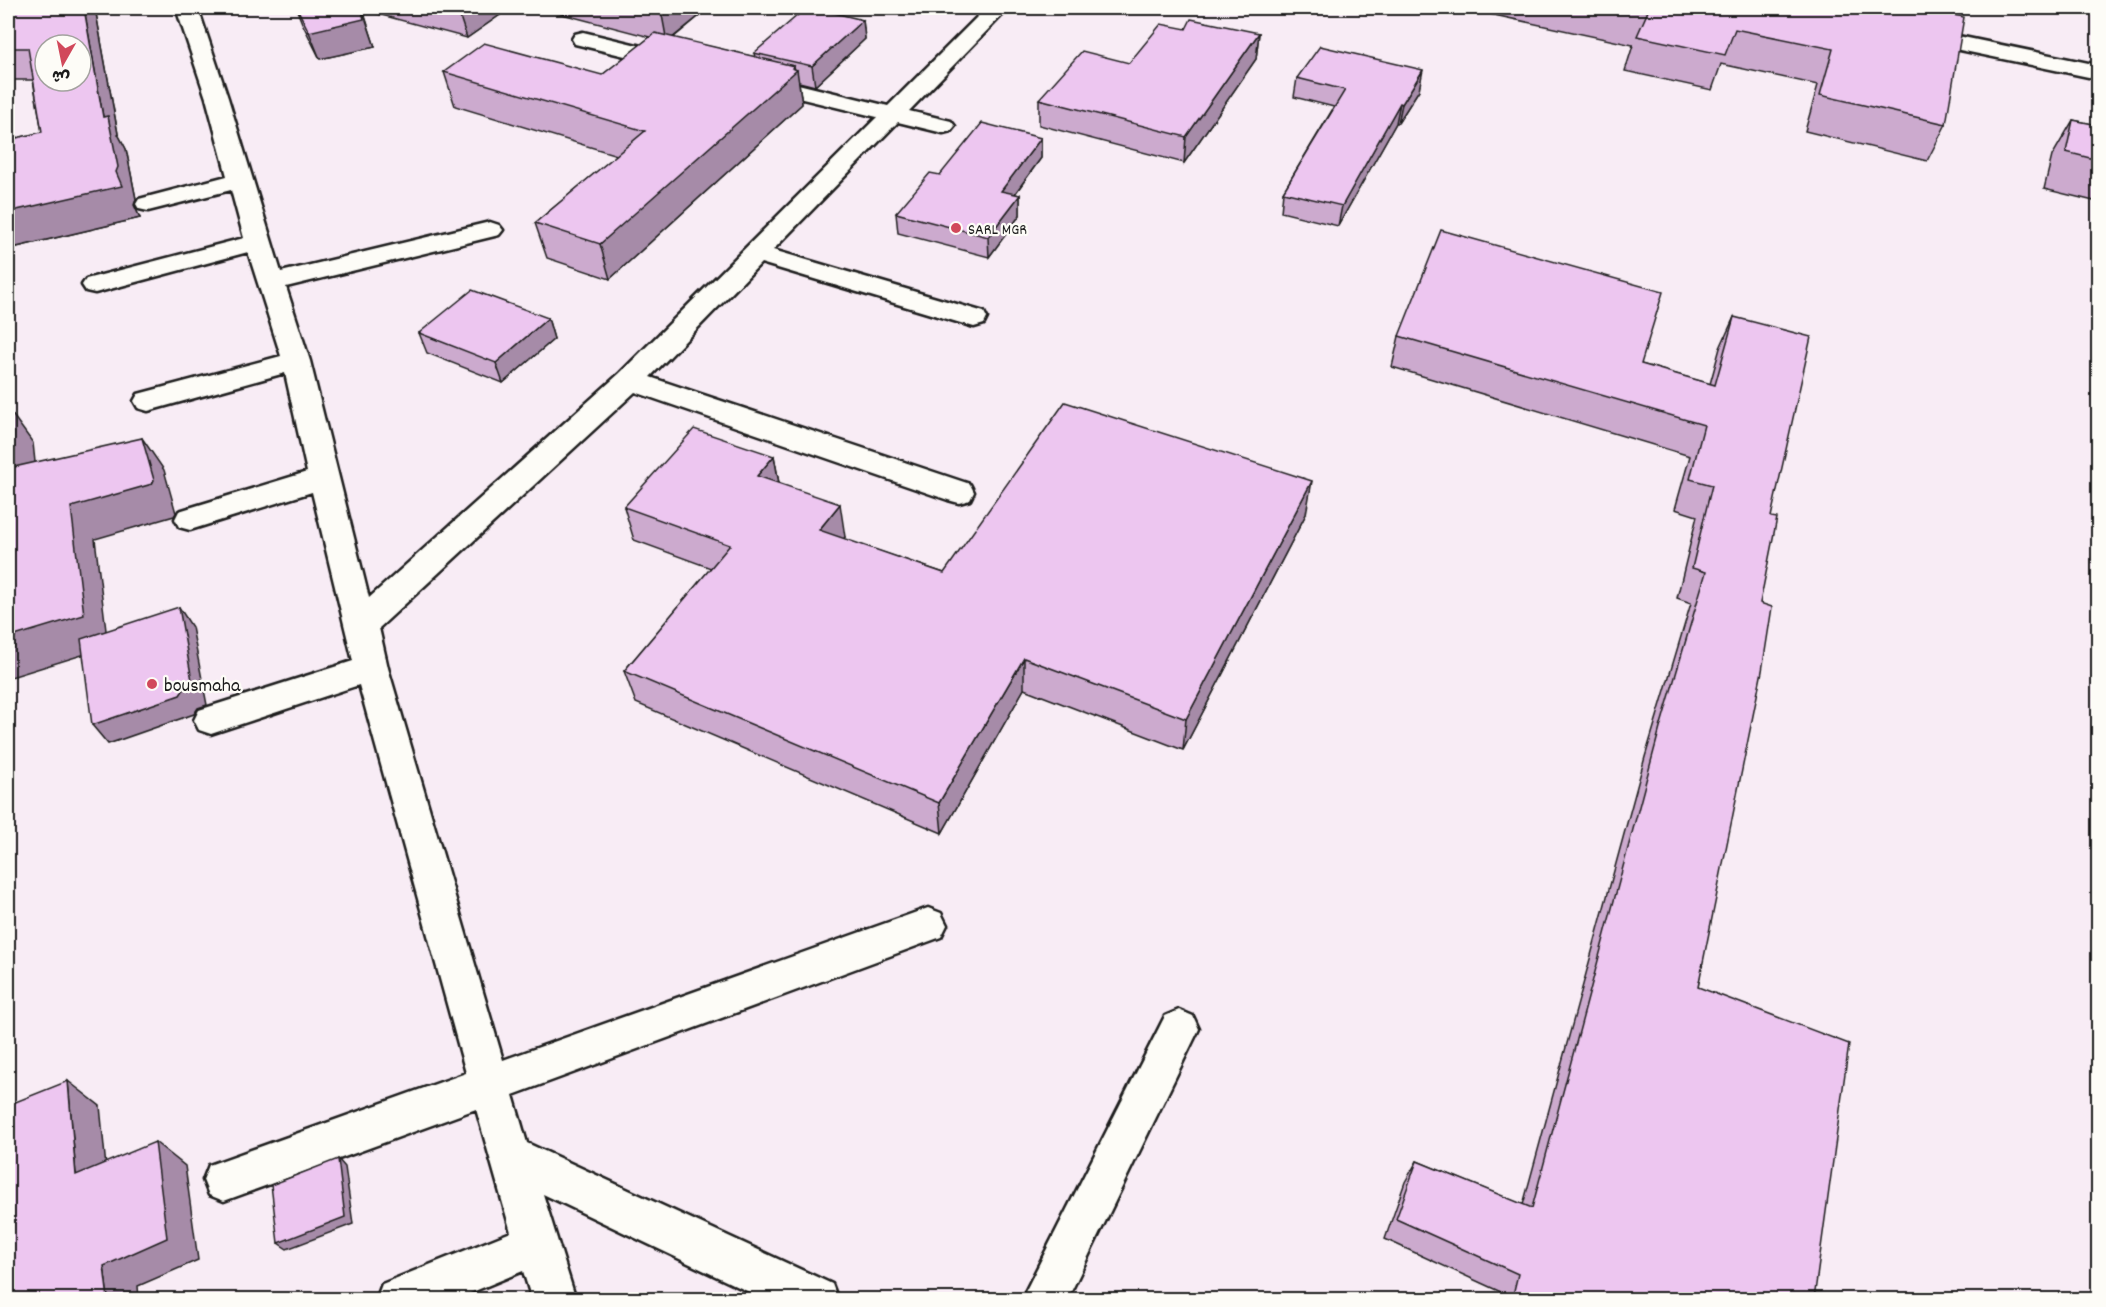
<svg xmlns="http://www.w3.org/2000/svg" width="2106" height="1307" viewBox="0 0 2106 1307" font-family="Dekko,'Playpen Sans Arabic',sans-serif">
  <rect width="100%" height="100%" fill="#fdfcf7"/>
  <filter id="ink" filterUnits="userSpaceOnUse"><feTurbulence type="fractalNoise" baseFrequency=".0167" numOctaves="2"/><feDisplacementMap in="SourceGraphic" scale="12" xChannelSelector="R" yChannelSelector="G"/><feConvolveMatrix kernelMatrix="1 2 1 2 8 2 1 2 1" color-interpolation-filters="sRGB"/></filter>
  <g filter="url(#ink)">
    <path fill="#f8ecf5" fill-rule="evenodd" d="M8 8H2098V1299H8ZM45 45H81V81H45Z"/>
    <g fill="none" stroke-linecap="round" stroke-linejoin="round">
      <g stroke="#1c1c1c" stroke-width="5">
        <g id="minor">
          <path d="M176 8H198L228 98 281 272 490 222 499 225 503 230 499 235 286 287 310 361 369 598 620 373 877 117 749 86 746 81 749 76 757 74 888 106 986 8H1009L909 111 951 121 955 126 951 131 943 133 898 122 773 250 984 312 987 318 984 324 974 327 964 324 761 263 650 377 970 484 974 492 970 500 959 503 948 500 635 392 379 628 388 668 503 1060 928 908 941 913 947 925 941 937 513 1095 527 1143 832 1284 838 1300H766L543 1194 576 1300H532L523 1271 453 1300H376L382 1284 511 1232 476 1109 224 1201 209 1195 203 1180 209 1165 466 1073 359 685 211 734 199 730 194 720 199 710 353 661 312 492 190 530 179 527 175 519 179 511 307 472 285 373 148 411 138 408 134 401 138 394 281 356 248 252 95 293 86 291 82 285 86 279 244 238 231 190 148 211 139 209 136 204 139 199 227 176 206 98Z"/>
          <path d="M1915 27 2098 65V79L1907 39 1904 34 1907 29Z"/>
          <path d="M583 32 683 56 686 61 683 66 675 68 575 44 572 39 575 34Z"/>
          <path d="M1179 1010 1193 1016 1199 1029 1067 1300H1021L1165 1016Z"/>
        </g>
      </g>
      <use href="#minor" fill="#fdfcf7" fill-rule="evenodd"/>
    </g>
    <g fill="#ccaace" stroke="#1c1c1c" stroke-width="1.5">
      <path d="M8 8H95L118 134 126 149 136 199 134 205 140 218 8 249V140L42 132 33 80H8Z"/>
      <path d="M296 8H510L467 38 363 10 375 47 320 59 302 23Z"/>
      <path d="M539 8H709L673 38 755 57 754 53 863 20 865 39 815 86 799 82 802 104 610 279 547 258 535 223 617 155 455 106 444 72 602 75 650 37Z"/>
      <path d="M1462 8H1916L1946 124 1927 161 1805 131 1818 85 1721 64 1712 90 1625 71 1633 45Z"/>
      <path d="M1186 29 1259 33 1256 59 1184 163 1039 125V99L1129 63Z"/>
      <path d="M1297 78 1419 90 1398 123H1396L1338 226 1281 212 1283 192 1334 107 1294 97Z"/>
      <path d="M2073 120 2098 125V202L2044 189 2052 156Z"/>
      <path d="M1041 138V158L1015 194 1020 195V215L989 257 898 233 896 213 940 175Z"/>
      <path d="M1734 317 1771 517 1760 603 1698 987 1814 1299H1501L1503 1293 1385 1239 1405 1182 1417 1161 1523 1205 1645 757 1691 603 1677 598 1697 516 1675 509 1690 456 1392 367 1399 336 1641 364 1710 384 1720 348Z"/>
      <path d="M548 318 554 339 503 383 427 353 419 333Z"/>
      <path d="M774 456 779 483 845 537 843 539 944 573 1306 514 1183 750 1024 689 942 833 636 703 624 671 711 568 634 540 624 507Z"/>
    </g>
    <g fill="#a68ba8" stroke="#1c1c1c" stroke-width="1.5">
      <path d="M84 8H95L118 134 126 149 136 199 134 205 140 218 8 249V212L116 172 103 117Z"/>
      <path d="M361 8H362L375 47 320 59 309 32Z"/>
      <path d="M463 8H510L467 38 458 11Z"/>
      <path d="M671 8H709L667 42 662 15Z"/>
      <path d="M863 20 865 39 815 86 812 66Z"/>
      <path d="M1259 33 1256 59 1184 163 1186 137Z"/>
      <path d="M794 66 795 71 797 70 802 104 610 279 600 244Z"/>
      <path d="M1423 70 1419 90 1398 123 1402 104Z"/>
      <path d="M1400 103 1396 123 1338 226 1342 206Z"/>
      <path d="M1041 138V158L1002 211 1001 191Z"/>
      <path d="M1020 195V215L989 257 988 237Z"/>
      <path d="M548 318 554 339 503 383 496 363Z"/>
      <path d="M8 349 9 449 8 448Z"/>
      <path d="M9 410 33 443 39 500 14 467Z"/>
      <path d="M142 438 164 470 176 513 174 516 95 539 108 647 8 678V638L71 507Z"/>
      <path d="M774 456 780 489 757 476Z"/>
      <path d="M1312 481 1306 514 1183 750 1186 719Z"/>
      <path d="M840 504 845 537 825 563 819 530Z"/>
      <path d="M179 607 192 627 207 705 198 708 194 714 108 744 92 725Z"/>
      <path d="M1024 658V689L942 833 939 803Z"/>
      <path d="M68 1081 100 1106 109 1198 76 1175Z"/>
      <path d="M155 1142 185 1166 198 1260 138 1286 139 1299H108L104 1266Z"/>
      <path d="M338 1159 345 1167 353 1224 287 1249 278 1243Z"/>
    </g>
    <g fill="#edc6f0" stroke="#1c1c1c" stroke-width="1.5" fill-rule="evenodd">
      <path d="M8 8H84L103 117 108 116 118 167 116 172 122 186 8 212V140L42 132 28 48H8ZM45 45H81V81H45Z"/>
      <path d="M297 8H361L364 19 309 32Z"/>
      <path d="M445 8H463L458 11Z"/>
      <path d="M634 8H671L662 15Z"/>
      <path d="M806 8H814L863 20 812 66 754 53Z"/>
      <path d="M1633 8H1916L1964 17 1946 124 1820 95 1833 49 1735 29 1725 55 1637 36 1648 11Z"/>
      <path d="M1191 19 1259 33 1186 137 1039 99 1082 51 1129 63 1161 24 1186 29Z"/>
      <path d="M655 33 794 66 792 68 797 70 600 244 535 223 645 131 444 72 484 43 602 75Z"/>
      <path d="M1320 46 1423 70 1402 104 1400 103 1342 206 1283 192 1345 90 1297 78Z"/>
      <path d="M2073 120 2098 125V160L2066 152Z"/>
      <path d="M982 123 1041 138 1001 191 1020 195 988 237 896 213 930 173 940 175Z"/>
      <path d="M1441 230 1663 292 1641 364 1715 385 1734 317 1811 337 1771 517 1777 518 1760 603 1772 607 1762 671 1698 987 1849 1044 1814 1299H1512L1518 1274 1396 1219 1417 1161 1532 1208 1660 728 1706 572 1692 568 1712 485 1690 479 1704 425 1399 336Z"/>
      <path d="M472 290 548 318 496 363 419 333Z"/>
      <path d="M1065 402 1312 481 1186 719 1024 658 939 803 624 671 730 545 624 507 694 429 774 456 757 476 840 504 819 530 944 573Z"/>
      <path d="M8 410H9L14 467 142 438 154 480 152 484 71 507 84 615 8 638Z"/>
      <path d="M179 607 193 686 184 689 180 695 92 725 81 639Z"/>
      <path d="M68 1081 76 1175 155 1142 167 1238 104 1266 108 1299H8V1105Z"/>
      <path d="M338 1159 345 1217 278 1243 271 1185Z"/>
    </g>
  </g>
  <g fill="#d1495b" stroke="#fdfcf7" stroke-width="2">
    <circle cx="956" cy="228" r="6"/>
    <circle cx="152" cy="684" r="6"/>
  </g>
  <g text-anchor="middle" stroke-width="4.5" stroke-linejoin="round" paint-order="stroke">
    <g font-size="16" fill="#1c1c1c" stroke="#fdfcf7" text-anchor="start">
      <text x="968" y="234">SARL MGR</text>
    </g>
    <g font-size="20" fill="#1c1c1c" stroke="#fdfcf7" text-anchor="start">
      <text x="164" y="691">bousmaha</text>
    </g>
  </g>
  <rect width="2106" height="1307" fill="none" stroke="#fdfcf7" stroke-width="30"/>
  <rect x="15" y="15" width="2076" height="1277" fill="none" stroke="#1c1c1c" stroke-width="2" filter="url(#ink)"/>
  <g transform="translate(63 63) rotate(189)"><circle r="28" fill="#fdfcf7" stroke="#a3a29f" stroke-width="1.5"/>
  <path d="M0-4.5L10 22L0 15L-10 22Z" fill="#d1495b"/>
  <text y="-9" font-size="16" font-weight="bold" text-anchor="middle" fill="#1c1c1c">ش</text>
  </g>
</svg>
